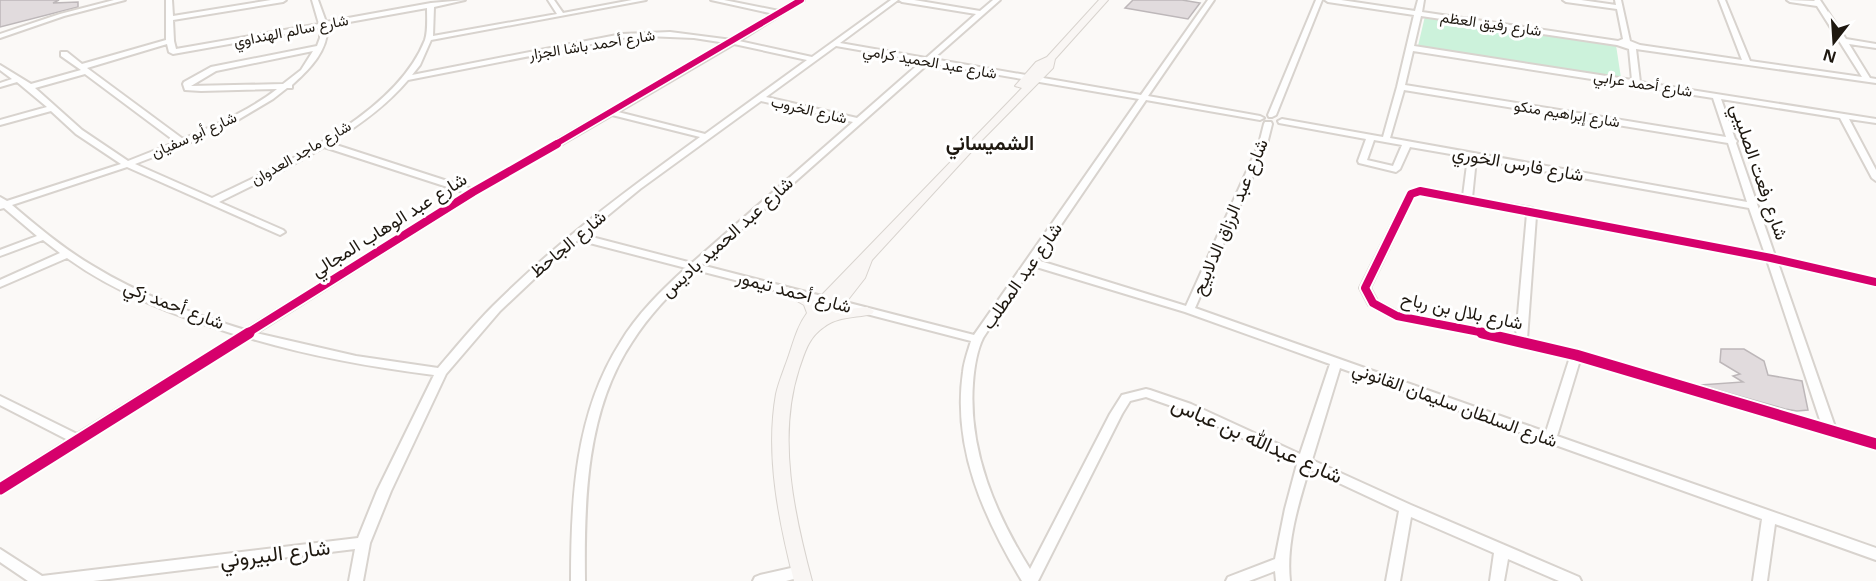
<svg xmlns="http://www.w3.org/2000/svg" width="1876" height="581" viewBox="0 0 1876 581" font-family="'Noto Sans',Vazirmatn,sans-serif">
  <rect width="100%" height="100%" fill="#fbf9f7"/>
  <path fill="#ccf2db" d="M1425 16 1616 45 1621 78 1418 46Z"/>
  <g fill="#e1dbdd" stroke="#bdb7b9" stroke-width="1.5">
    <path d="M0 0H59L53 3 78 2V7L0 27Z"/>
    <path d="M1133 0H1182L1200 3 1188 19 1125 8Z"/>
    <path d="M1721 349H1744L1764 361 1768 375 1802 381 1808 410 1797 411 1785 409 1700 385 1743 382 1733 376 1740 374 1720 362Z"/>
  </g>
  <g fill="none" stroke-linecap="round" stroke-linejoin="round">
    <g stroke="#d8d3ce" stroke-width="4">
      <g id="street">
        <path d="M114 0H125L64 16 0 38V34L60 14Z"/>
        <path d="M166 0H172L173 16 271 0H286L283 2 173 20 174 41 176 49 319 24 312 0H318L326 22 431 3 465 0 434 7 433 36 557 14 548 0H554L563 13 632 0H646L431 40 420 65 412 75 622 34 670 32 732 40 774 14 711 0H724L779 11 796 0H804L739 41 812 57 891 0H898L840 43 926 58 976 14 902 2 899 0H914L980 11 993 0H1000L933 59 1141 95 1208 0H1214L1148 96 1260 116 1264 118 1260 120 1146 100 1037 260 1186 306 1259 144 1264 124 1265 122H1271L1272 124 1267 144 1195 308 1546 432 1570 357 1494 338 1393 318 1369 305 1360 288 1408 192 1420 188 1463 196 1468 157 1410 147 1400 169 1396 172 1359 163 1358 161 1366 139 1279 123 1278 121 1282 119 1383 137 1397 87 1414 15 1328 2 1325 0H1341L1415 11 1418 0H1424L1422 12 1618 41 1623 39 1617 9 1566 2 1563 0H1581L1616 5 1615 0H1621L1630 41 1640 45 1742 60 1719 0H1725L1750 61 1862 77 1817 6 1790 2 1787 0 1815 1 1814 0H1820L1846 39 1876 44V48L1849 44 1870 78 1876 79V83L1636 49 1640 82 1876 119V123L1849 119 1876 170V181L1872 178 1840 118 1721 99 1735 139 1737 141 1736 143 1775 256 1876 279V285L1778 263 1835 427 1876 440V448L1580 360 1557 436 1876 548V560L1775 524 1767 581H1753L1762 519 1340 368 1312 460 1411 505 1579 577 1581 581H1559L1508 559 1504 581H1490L1494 553 1411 517 1400 581H1386L1399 511 1309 469C1298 505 1286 544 1290 581H1276L1275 571 1249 581H1226L1228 577 1275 559 1285 509 1297 464 1183 410 1146 397 1130 401 1122 414 1038 581H1022C984 518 952 448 963 372 964 362 968 351 971 341L696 270C672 291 649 315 632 342 586 411 584 500 585 581H571C571 499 575 414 620 343 637 314 662 290 686 268L578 240 553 261 500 311 446 374 391 491 370 543 363 581H349L355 549 93 581H28L0 562V549L42 576 358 538 377 491 434 375C371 367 309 356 249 338L0 494V483L68 440 0 405V396L77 434 237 335C178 317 117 294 67 258L0 287V280L60 253 43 240 0 256V250L37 236 4 208 0 209V197L7 201 121 164 76 134 51 111 0 125V120L47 107 17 82 0 87V83L12 79 0 70V65L31 84 81 70 61 56V52H67L82 64 166 40ZM427 8C427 18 428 31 425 40 395 116 281 165 212 198L135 164 182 146 231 124 273 99 287 88H292V85C309 70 329 50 327 26ZM1421 16 1617 45 1629 49 1632 80 1414 46ZM320 28V38L317 46 211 67 184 82 183 84 185 90 201 91 277 89C249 111 215 125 183 139L87 68 167 44 169 52 173 54ZM646 36 694 38 726 43 472 189 330 143C358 126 386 106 408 80L622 38ZM734 44 807 60 705 134 618 112ZM836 46 922 61 857 118 766 97ZM313 51 301 70 283 84 191 86 216 71ZM1413 51 1713 98 1726 137 1405 85ZM929 63 1139 99 974 335 701 265ZM85 74 176 142 128 161 82 130 35 88ZM1404 90 1728 143 1747 202 1390 138ZM761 101 853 122 692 263 584 235 640 189ZM612 115 700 137C627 190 557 242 493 306 474 325 456 347 438 368L356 356 256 333 476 194ZM1374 140 1402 145 1393 166 1367 160ZM324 147 466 193 245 330C193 314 140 295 93 266 64 249 38 227 12 205L127 167 280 235 285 232 283 230 219 202 274 175ZM1476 159 1749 208 1765 254 1536 210 1532 208 1472 198ZM1421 194 1527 214 1516 337 1400 313 1377 301 1370 288 1411 202 1414 196ZM1536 216 1767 260 1821 423 1580 352 1527 339ZM1033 266 1185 312 1330 364 1300 454 1191 404 1150 390 1146 389 1122 395 1110 414 1030 569C995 513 968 450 973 383 974 369 977 350 983 338 988 330 994 322 999 315 1010 298 1022 282 1033 266Z"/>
        <path d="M1316 0H1322L1276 115 1272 117H1269L1268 115Z"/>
        <path d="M800 566 805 568 807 572 805 576 786 581H753L755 577 760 575Z"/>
      </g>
    </g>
    <g stroke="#d8d3ce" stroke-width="2">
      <path id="secondary" d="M1099 0H1108L1055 59 1053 68 983 139 872 260 865 278 840 310 867 307 874 311 872 314C856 318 838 316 824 327 808 338 805 352 799 369 777 437 794 514 812 581H794C779 522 765 455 776 394 779 381 785 367 789 355 794 340 798 325 807 313L804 305 780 291 787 287 816 301 1022 88 1015 86 1036 62 1047 57Z"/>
    </g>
    <use href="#street" fill="#fefefe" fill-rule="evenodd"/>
    <use href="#secondary" fill="#f9f6f4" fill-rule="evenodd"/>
    <g stroke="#fff" stroke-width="9">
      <path id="cycleway-far2" d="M554 145 801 0"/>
    </g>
    <g stroke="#fff" stroke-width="12">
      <g id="cycleway-far1">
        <path d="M246 334 473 192 557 144"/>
        <path d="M1490 334 1397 316 1373 303 1365 288 1411 194 1420 191 1771 258 1876 282"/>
      </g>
    </g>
    <g stroke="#fff" stroke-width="15">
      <g id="cycleway">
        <path d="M1482 333 1576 355 1876 444"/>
        <path d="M0 489 249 333"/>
      </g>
    </g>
    <use href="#cycleway-far2" stroke="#d6006c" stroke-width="6"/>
    <use href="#cycleway-far1" stroke="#d6006c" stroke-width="8"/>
    <use href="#cycleway" stroke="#d6006c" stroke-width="11"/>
  </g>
  <g text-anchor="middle" stroke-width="6" stroke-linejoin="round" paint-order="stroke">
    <g font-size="15" fill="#1e1810" stroke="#fff">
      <text transform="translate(1491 24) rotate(8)" y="5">شارع رفيق العظم</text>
      <text transform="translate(291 31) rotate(-11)" y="5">شارع سالم الهنداوي</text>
      <text transform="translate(592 45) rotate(-9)" y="5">شارع أحمد باشا الجزار</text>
      <text transform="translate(930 62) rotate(10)" y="5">شارع عبد الحميد كرامي</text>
      <text transform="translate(1643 84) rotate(9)" y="5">شارع أحمد عرابي</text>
      <text transform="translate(809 110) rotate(13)" y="5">شارع الخروب</text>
      <text transform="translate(1567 114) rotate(9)" y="5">شارع إبراهيم منكو</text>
      <text transform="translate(194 135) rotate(-24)" y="5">شارع أبو سفيان</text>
      <text transform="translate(301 153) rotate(-30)" y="5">شارع ماجد العدوان</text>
    </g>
    <g font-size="18" fill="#1e1810" stroke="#fff">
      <text transform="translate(1518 164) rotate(10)" y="6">شارع فارس الخوري</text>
      <text transform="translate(1759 172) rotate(71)" y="6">شارع رفعت الصليبي</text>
      <text transform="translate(1230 217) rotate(-67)" y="6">شارع عبد الرزاق الدلابيح</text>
      <text transform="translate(389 225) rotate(-32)" y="6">شارع عبد الوهاب المجالي</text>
      <text transform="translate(727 237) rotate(-42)" y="6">شارع عبد الحميد باديس</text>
      <text transform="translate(568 244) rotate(-40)" y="6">شارع الجاحظ</text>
      <text transform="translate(1022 276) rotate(-55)" y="6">شارع عبد المطلب</text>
      <text transform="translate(794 292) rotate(15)" y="6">شارع أحمد تيمور</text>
      <text transform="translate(174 305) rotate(21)" y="6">شارع أحمد زكي</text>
      <text transform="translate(1462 311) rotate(12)" y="6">شارع بلال بن رباح</text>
      <text transform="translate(1455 405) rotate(20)" y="6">شارع السلطان سليمان القانوني</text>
    </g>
    <g font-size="20" font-weight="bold" fill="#1e1810" stroke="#fff">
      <text x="990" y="150">الشميساني</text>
    </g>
    <g font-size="21" fill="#1e1810" stroke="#fff">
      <text transform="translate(1257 440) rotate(24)" y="7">شارع عبدالله بن عباس</text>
      <text transform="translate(275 554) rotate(-7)" y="7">شارع البيروني</text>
    </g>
  </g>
  <g transform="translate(1834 42) rotate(197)" stroke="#ffffff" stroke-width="4.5" paint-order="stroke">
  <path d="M0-4.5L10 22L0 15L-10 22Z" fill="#1e1810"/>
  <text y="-9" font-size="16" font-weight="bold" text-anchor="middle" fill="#1e1810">N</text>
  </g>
</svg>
